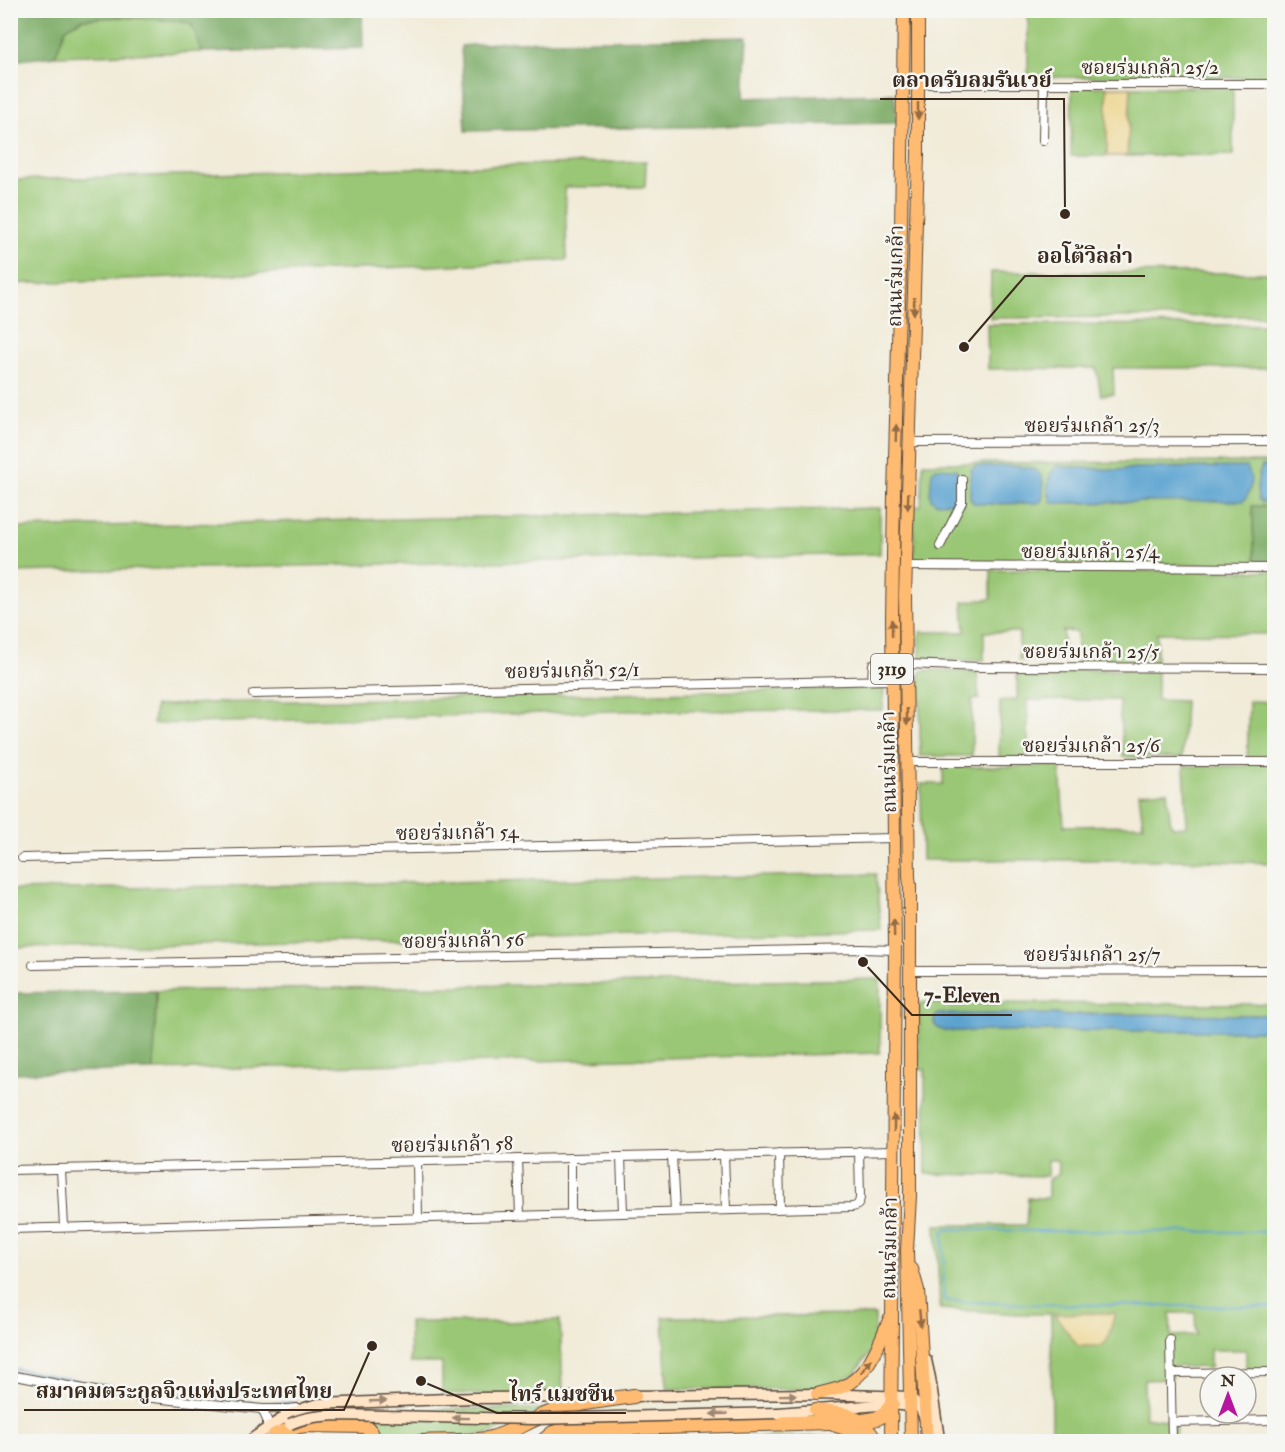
<svg xmlns="http://www.w3.org/2000/svg" width="1285" height="1452" viewBox="0 0 1285 1452" font-family="'IM FELL Double Pica','Noto Serif Thai',serif">
  <rect width="100%" height="100%" fill="#f6f6f2"/>
  <filter id="ink" filterUnits="userSpaceOnUse"><feTurbulence type="fractalNoise" baseFrequency=".0167" numOctaves="2"/><feDisplacementMap in="SourceGraphic" scale="12" xChannelSelector="R" yChannelSelector="G"/><feConvolveMatrix kernelMatrix="1 2 1 2 8 2 1 2 1" color-interpolation-filters="sRGB"/></filter>
  <filter id="wash" filterUnits="userSpaceOnUse"><feTurbulence type="fractalNoise" baseFrequency=".008" numOctaves="4" result="noise"/><feDisplacementMap in="SourceGraphic" scale="24" xChannelSelector="R" yChannelSelector="G"/><feGaussianBlur stdDeviation="1.35" result="paint"/><feColorMatrix in="noise" values="0 0 0 0 0 0 0 0 0 0 0 0 0 0 0 0 0 1.4 0 .05"/><feComposite in="paint" operator="in"/></filter>
  <g filter="url(#wash)">
    <rect width="100%" height="100%" fill="#f1ebd8"/>
    <g fill="#9ac774" stroke="#6a7849" stroke-width="1.5" fill-rule="evenodd">
      <path d="M1183 10 1274 11V78L1028 77V11H1051L1052 15 1182 13Z"/>
      <path d="M120 17 169 20 190 23C197 33 196 42 202 52L55 56 66 28 82 19Z"/>
      <path d="M1072 86 1107 87V156H1071Z"/>
      <path d="M1131 87H1233V155L1127 156Z"/>
      <path d="M646 161 645 187H565L567 260 11 284V180Z"/>
      <path d="M991 272 1274 273V316L990 318Z"/>
      <path d="M987 324 1274 325V368H1113L1114 394 1101 395 1096 368 988 369Z"/>
      <path d="M1274 462V466H1262C1258 477 1254 491 1261 502H1274V506H1252L1255 565 914 563V506H921L923 463ZM1057 466 1117 470 1135 468 1217 467 1154 502 1052 503C1045 489 1049 478 1057 466ZM971 471 1042 499 1037 503 986 504 973 503 970 498Z"/>
      <path d="M880 508V554L11 572V528Z"/>
      <path d="M991 570 1274 571V634L1157 633V663L1077 664V632L1063 631 1064 660H1019V632H984V660L920 661V632H965L963 602 991 599Z"/>
      <path d="M926 670 977 672 979 699 972 700V756H920V672Z"/>
      <path d="M1017 670H1157V700L1185 701 1182 758 1123 757 1119 700H1027L1029 757 999 758 1000 701 1017 700Z"/>
      <path d="M884 688 883 710 616 711 153 724 155 706 206 703Z"/>
      <path d="M1249 701 1274 702V863L1175 860H922L921 784H943V767L1060 766 1064 826 1143 825 1139 793 1167 791 1171 825 1174 827 1187 826 1184 766H1247Z"/>
      <path d="M876 874 881 930 11 948V890Z"/>
      <path d="M880 979V1053L153 1070 155 1038 156 991Z"/>
      <path d="M919 1003 1274 1004V1015L1080 1014 1068 1016 1055 1014 935 1025 945 1031H1274V1369H1246V1350H1210V1368L1172 1366V1379L1144 1380 1145 1417 1176 1422 1175 1441H1052L1051 1314H1021L940 1309 936 1225H1026L1028 1198H1048V1180L1059 1173 1057 1160H1048L1047 1176 926 1174 925 1069H919ZM1170 1313H1195L1196 1335 1171 1336Z"/>
      <path d="M875 1315 874 1347 855 1373 839 1383 824 1389H667L663 1317Z"/>
      <path d="M560 1320 563 1393 508 1395 442 1393V1363H410L409 1322H505Z"/>
      <path d="M432 1409H546L486 1435 419 1438 384 1441V1434L375 1425 359 1421 342 1411Z"/>
      <path d="M836 1436 854 1441H572L580 1439Z"/>
    </g>
    <g fill="#7bac66" stroke="#5b6b42" stroke-width="1.5">
      <path d="M10 11H362L363 48 202 52C196 41 197 33 190 23L169 20 120 17 82 19 66 28 55 56 11 61Z"/>
      <path d="M748 37 744 98 894 94 897 123 466 131 461 46 508 42Z"/>
      <path d="M1252 506H1274V565H1255Z"/>
      <path d="M156 991 155 1038 153 1070 11 1073V993Z"/>
    </g>
    <g fill="#eeda9e" stroke="#94825e" stroke-width="1.5">
      <path d="M1107 87H1131L1127 156H1107Z"/>
      <path d="M1115 1313 1107 1341 1100 1346H1078L1054 1314Z"/>
    </g>
    <g fill="#59a1cf" stroke="#4a6676" stroke-width="1.5">
      <path d="M974 466C985 466 996 466 1008 466 1033 466 1049 468 1042 500L1038 503 986 504 973 503 970 498V479L971 471Z"/>
      <path d="M1057 466 1117 470 1135 468 1247 467C1253 478 1252 493 1243 501L1052 503C1046 491 1046 474 1057 466Z"/>
      <path d="M1262 466H1274V502H1261L1258 499C1256 488 1258 476 1262 466Z"/>
      <path d="M936 468 956 469C961 478 959 492 957 502L936 503 931 499 930 493 932 472Z"/>
      <path d="M937 1014H1055L1068 1016 1080 1014 1274 1015V1031H945C936 1028 930 1023 937 1014Z"/>
    </g>
    <g fill="none" stroke-linecap="round" stroke-linejoin="round">
      <g stroke="#59a1cf" stroke-width="2">
        <path d="M1274 1232 1040 1231 952 1229 943 1231 944 1299 947 1301 1024 1304 1274 1307"/>
        <path d="M10 1368 96 1384 266 1404 296 1403"/>
      </g>
    </g>
  </g>
  <g filter="url(#ink)">
    <g fill="none" stroke-linecap="round" stroke-linejoin="round">
      <g stroke="#56473a" stroke-width="10">
        <g id="minor">
          <path d="M918 84H1274"/>
          <path d="M1043 141 1044 84"/>
          <path d="M910 442 1274 441"/>
          <path d="M940 546 962 502V479"/>
          <path d="M906 566 1274 568"/>
          <path d="M907 664 980 667 1274 668"/>
          <path d="M872 680 873 664 877 662 892 661"/>
          <path d="M253 694 892 680"/>
          <path d="M908 762H1274"/>
          <path d="M22 858 893 838"/>
          <path d="M33 965 861 949 895 950"/>
          <path d="M910 971 1274 970"/>
          <path d="M779 1153 780 1208"/>
          <path d="M724 1155 726 1210"/>
          <path d="M672 1156 675 1211"/>
          <path d="M621 1157 623 1212"/>
          <path d="M571 1158V1214"/>
          <path d="M518 1159 520 1215"/>
          <path d="M417 1161 418 1218"/>
          <path d="M61 1169 64 1227"/>
          <path d="M10 1170 894 1151"/>
          <path d="M10 1229 852 1207C858 1206 859 1204 860 1198L859 1151"/>
          <path d="M1170 1340 1172 1442"/>
          <path d="M1171 1373 1274 1372"/>
          <path d="M10 1375 100 1392 133 1396 262 1409H289L297 1408"/>
          <path d="M262 1409 267 1420V1428"/>
          <path d="M1172 1422 1274 1420"/>
        </g>
      </g>
      <g stroke="#56473a" stroke-width="13">
        <g id="secondary">
          <path d="M926 1360 930 1378 939 1439"/>
          <path d="M629 1396 817 1394 910 1397 921 1409 934 1442"/>
          <path d="M778 1413 892 1404 910 1406"/>
          <path d="M248 1442C270 1426 293 1409 320 1404L474 1398 595 1397"/>
          <path d="M266 1442 280 1431"/>
        </g>
      </g>
      <g stroke="#56473a" stroke-width="14">
        <g id="primary">
          <path d="M912 1269 918 1290 927 1442"/>
          <path d="M817 1394C825 1392 833 1390 840 1388 868 1377 878 1346 889 1320"/>
          <path d="M815 1410 846 1414 862 1421 878 1442"/>
          <path d="M891 1442 895 950 892 619 894 495 901 230 904 10"/>
          <path d="M911 1442 907 1250 910 1196V885L909 877 905 596 918 154V10"/>
        </g>
      </g>
      <g stroke="#56473a" stroke-width="16">
        <g id="motorway">
          <path d="M836 1425C848 1428 857 1433 865 1442"/>
          <path d="M275 1435 299 1426 308 1425 364 1426C371 1430 373 1434 373 1442"/>
          <path d="M421 1442C444 1440 468 1443 491 1438 511 1433 528 1421 547 1414 574 1403 605 1400 634 1396"/>
          <path d="M542 1442 553 1433 564 1430 862 1421C878 1419 883 1418 892 1404"/>
        </g>
      </g>
      <use href="#minor" stroke="#fff" stroke-width="8"/>
      <use href="#secondary" stroke="#ffe4c6" stroke-width="10"/>
      <use href="#primary" stroke="#ffbb71" stroke-width="12"/>
      <use href="#motorway" stroke="#ffbb71" stroke-width="14"/>
      <g stroke="#56473a" stroke-width="13" stroke-linecap="butt">
        <path id="secondary-bridge" d="M290 1424C305 1417 320 1416 337 1415L534 1419 778 1413"/>
      </g>
      <use href="#secondary-bridge" stroke="#ffe4c6" stroke-width="10"/>
    </g>
    <defs><path id="oneway-solid" d="M-6-.8H1V-3.2L6.5 0L1 3.2V.8H-6Z" transform="scale(1.5)"/></defs>
    <g fill="#936b43">
      <use href="#oneway-solid" transform="translate(918 111) rotate(90)"/>
      <use href="#oneway-solid" transform="translate(914 306) rotate(91)"/>
      <use href="#oneway-solid" transform="translate(896 433) rotate(-88)"/>
      <use href="#oneway-solid" transform="translate(908 501) rotate(92)"/>
      <use href="#oneway-solid" transform="translate(892 628) rotate(-90)"/>
      <use href="#oneway-solid" transform="translate(907 717) rotate(89)"/>
      <use href="#oneway-solid" transform="translate(894 928) rotate(-91)"/>
      <use href="#oneway-solid" transform="translate(894 1123) rotate(-90)"/>
      <use href="#oneway-solid" transform="translate(920 1318) rotate(85)"/>
      <use href="#oneway-solid" transform="translate(866 1366) rotate(-54)"/>
    </g>
    <g fill="#9d8772">
      <use href="#oneway-solid" transform="translate(788 1395) rotate(-1)"/>
      <use href="#oneway-solid" transform="translate(378 1401) rotate(-2)"/>
      <use href="#oneway-solid" transform="translate(719 1414) rotate(178)"/>
      <use href="#oneway-solid" transform="translate(461 1418) rotate(-179)"/>
    </g>
  </g>
  <g text-anchor="middle" stroke-width="5" stroke-linejoin="round" paint-order="stroke">
    <rect fill="#f6f6f2" stroke="#73675e" stroke-width="1.5" x="871" y="654" width="42" height="30" rx="4.5"/>
    <g font-size="18" font-weight="bold" fill="#3b2a1e">
      <text x="892" y="675">3119</text>
    </g>
    <g font-size="20" fill="#3b2a1e" stroke="#f6f6f2">
      <text x="1150" y="74">ซอยร่มเกล้า 25/2</text>
      <text transform="translate(895 276) rotate(-89)" y="7">ถนนร่มเกล้า</text>
      <text x="1092" y="432">ซอยร่มเกล้า 25/3</text>
      <text x="1090" y="558">ซอยร่มเกล้า 25/4</text>
      <text x="1091" y="658">ซอยร่มเกล้า 25/5</text>
      <text transform="translate(572 670) rotate(-1)" y="7">ซอยร่มเกล้า 52/1</text>
      <text x="1091" y="752">ซอยร่มเกล้า 25/6</text>
      <text transform="translate(888 762) rotate(-91)" y="7">ถนนร่มเกล้า</text>
      <text transform="translate(457 832) rotate(-1)" y="7">ซอยร่มเกล้า 54</text>
      <text transform="translate(463 940) rotate(-1)" y="7">ซอยร่มเกล้า 56</text>
      <text x="1092" y="961">ซอยร่มเกล้า 25/7</text>
      <text transform="translate(452 1144) rotate(-1)" y="7">ซอยร่มเกล้า 58</text>
      <text transform="translate(889 1248) rotate(-89)" y="7">ถนนร่มเกล้า</text>
    </g>
  </g>
  <path fill="none" stroke="#3b2a1e" stroke-width="2" d="M1065 214L1064 99H880M964 347L1025 276H1145M863 962L912 1015H1012M372 1346L344 1410H24M421 1381L497 1413H626"/>
  <g fill="#3b2a1e" stroke="#f6f6f2" stroke-width="2">
    <circle cx="1065" cy="214" r="6"/>
    <circle cx="964" cy="347" r="6"/>
    <circle cx="863" cy="962" r="6"/>
    <circle cx="372" cy="1346" r="6"/>
    <circle cx="421" cy="1381" r="6"/>
  </g>
  <g font-size="21" text-anchor="middle" font-weight="bold" fill="#3b2a1e" stroke="#f6f6f2" stroke-width="5" stroke-linejoin="round" paint-order="stroke">
    <text x="972" y="87">ตลาดรับลมรันเวย์</text>
    <text x="1085" y="263">ออโต้วิลล่า</text>
    <text x="962" y="1002">7-Eleven</text>
    <text x="184" y="1398">สมาคมตระกูลจิวแห่งประเทศไทย</text>
    <text x="562" y="1401">ไทร์ แมชชีน</text>
  </g>
  <rect width="1285" height="1452" fill="none" stroke="#f6f6f2" stroke-width="36"/>
  <g transform="translate(1228 1395)"><circle r="28" fill="#f6f6f2" stroke="#aba49d" stroke-width="1.5"/>
  <path d="M0-4.5L10 22L0 15L-10 22Z" fill="#b5179e"/>
  <text y="-9" font-size="16" font-weight="bold" text-anchor="middle" fill="#3b2a1e">N</text>
  </g>
</svg>
